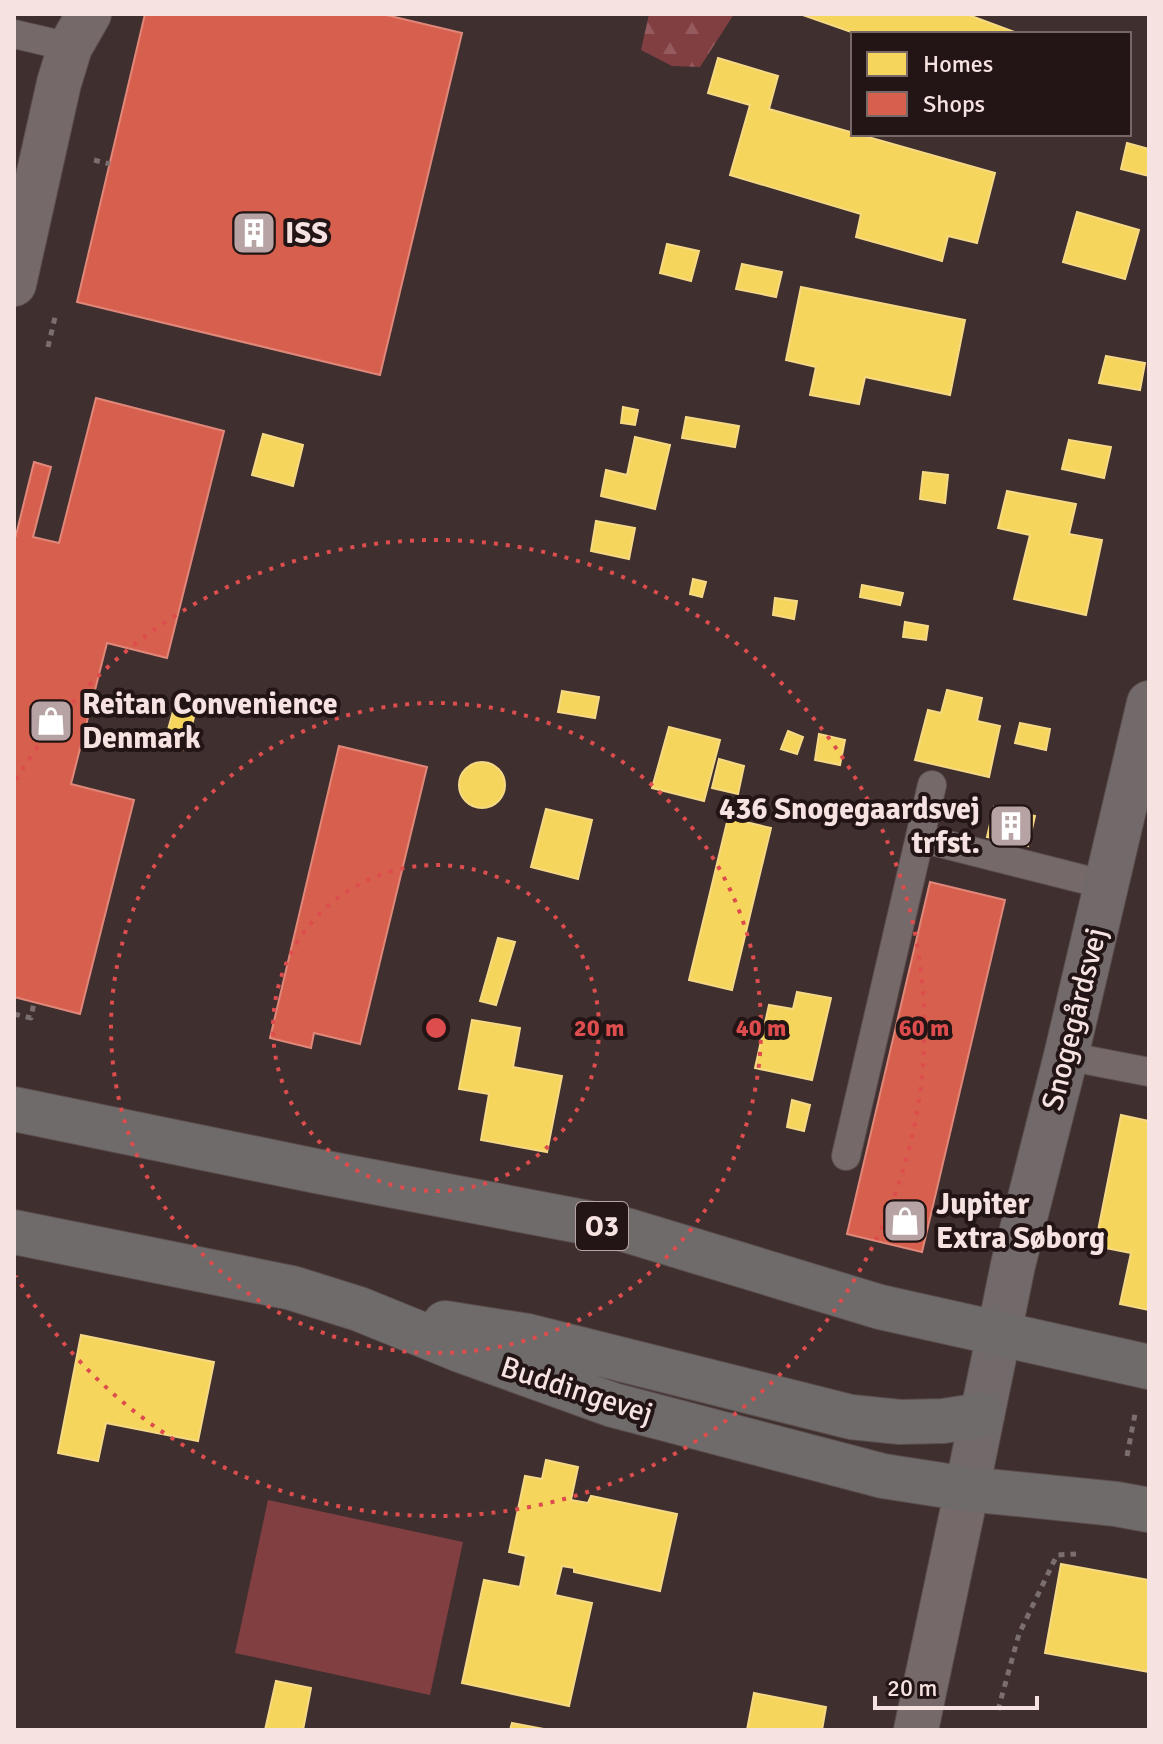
<svg xmlns="http://www.w3.org/2000/svg" width="1163" height="1744" viewBox="0 0 1163 1744" font-family="Signika,sans-serif">
  <defs>
    <pattern id="forest-firs" width="22" height="20" patternUnits="userSpaceOnUse" patternTransform="scale(2)"><rect width="22" height="20" fill="#823f42"/><path d="M5 1l3.5 6h-7zM16 11l3.5 6h-7z" fill="#945a5d"/></pattern>
  </defs>
  <rect width="100%" height="100%" fill="#3f2f2f"/>
  <path fill="url(#forest-firs)" d="M649 14H734L700 67 672 66 641 50Z"/>
  <path fill="#823f42" d="M268 1500 463 1542 430 1695 235 1653Z"/>
  <g fill="#f6d55c" stroke="#f6d984" stroke-width="2">
    <path d="M800 14H966L1020 34H857Z"/>
    <path d="M718 58 778 76 769 109 995 173 977 243 948 236 942 261 856 237 861 214 730 175 750 105 708 93Z"/>
    <path d="M1127 143 1149 149V176L1121 169Z"/>
    <path d="M1077 212 1139 230 1125 279 1063 262Z"/>
    <path d="M667 244 699 251 691 281 660 273Z"/>
    <path d="M742 264 782 272 776 297 736 289Z"/>
    <path d="M801 287 965 320 950 395 865 377 859 404 810 395 816 367 786 360Z"/>
    <path d="M1106 356 1145 363 1140 390 1099 383Z"/>
    <path d="M623 407 638 410 635 425 621 423Z"/>
    <path d="M686 417 739 426 735 447 682 438Z"/>
    <path d="M263 434 303 445 293 486 252 475Z"/>
    <path d="M635 437 670 445 655 509 601 496 606 470 627 475Z"/>
    <path d="M1069 440 1111 447 1104 478 1062 469Z"/>
    <path d="M923 472 948 475 945 503 920 499Z"/>
    <path d="M1007 491 1076 504 1069 534 1102 540 1086 615 1014 599 1030 535 998 528Z"/>
    <path d="M596 521 635 528 629 559 591 551Z"/>
    <path d="M693 579 706 582 702 597 690 594Z"/>
    <path d="M862 585 903 593 900 605 860 597Z"/>
    <path d="M775 598 797 601 794 619 773 615Z"/>
    <path d="M905 622 928 626 926 640 903 637Z"/>
    <path d="M947 690 982 698 977 721 1000 726 989 777 915 760 928 710 941 713Z"/>
    <path d="M562 691 599 697 595 718 558 712Z"/>
    <path d="M174 708 195 713 186 750 164 744Z"/>
    <path d="M1020 723 1050 729 1046 750 1015 743Z"/>
    <path d="M669 727 720 740 704 801 652 788Z"/>
    <path d="M788 731 803 737 797 754 781 749Z"/>
    <path d="M819 734 845 740 840 765 815 760Z"/>
    <path d="M719 759 744 766 738 794 712 788Z"/>
    <circle cx="482" cy="785" r="23"/>
    <path d="M994 807 1035 816 1028 846 987 837Z"/>
    <path d="M546 809 592 820 578 879 531 867Z"/>
    <path d="M728 818 771 828 732 990 689 980Z"/>
    <path d="M498 938 515 942 496 1005 480 1001Z"/>
    <path d="M797 992 831 998 812 1080 755 1068 769 1005 793 1009Z"/>
    <path d="M472 1020 520 1028 513 1067 562 1076 547 1152 481 1140 489 1094 459 1089Z"/>
    <path d="M792 1100 810 1105 804 1131 787 1127Z"/>
    <path d="M1121 1115 1149 1121V1310L1120 1304 1131 1253 1095 1246Z"/>
    <path d="M81 1335 214 1362 198 1441 106 1423 98 1461 58 1453Z"/>
    <path d="M546 1460 578 1467 571 1500 588 1503 591 1496 677 1514 660 1591 574 1572V1568L562 1566 555 1595 592 1603 569 1706 462 1683 484 1580 520 1587 526 1556 509 1552 525 1476 542 1479Z"/>
    <path d="M1061 1564 1149 1580V1672L1045 1653Z"/>
    <path d="M276 1681 311 1688 303 1730H265Z"/>
    <path d="M754 1693 826 1707 822 1730H747Z"/>
    <path d="M512 1723 549 1730H510Z"/>
  </g>
  <g fill="#d6604d" stroke="#e0877a" stroke-width="2">
    <path d="M145 14H382L462 33 380 375 77 302Z"/>
    <path d="M96 398 224 431 167 658 107 643 71 784 134 800 80 1014 14 997V543L34 462 51 467 33 537 59 543Z"/>
    <path d="M339 746 427 767 360 1044 314 1033 311 1048 270 1038Z"/>
    <path d="M930 882 1005 900 922 1252 847 1234Z"/>
  </g>
  <g fill="none" stroke-linecap="round" stroke-linejoin="round">
    <g stroke="#5b4d4d" stroke-width="30">
      <g id="lane">
        <path d="M14 34 70 47"/>
        <path d="M920 838 1106 885"/>
        <path d="M1066 1056 1149 1072"/>
        <path d="M846 1156 932 785"/>
      </g>
    </g>
    <g stroke="#5b4d4d" stroke-width="46">
      <g id="street">
        <path d="M14 284 59 83 70 47 89 14"/>
        <path d="M916 1730 967 1489"/>
      </g>
    </g>
    <g stroke="#5b4d4d" stroke-width="46">
      <path id="secondary" d="M967 1489 1013 1265 1066 1056 1149 703"/>
    </g>
    <g stroke="#5b4d4d" stroke-width="46">
      <g id="primary">
        <path d="M14 1109 316 1171 626 1230 880 1307 1149 1367"/>
        <path d="M14 1232 292 1288 359 1309 460 1350 613 1405 883 1476 967 1489 1116 1504 1149 1510"/>
        <path d="M445 1323 528 1336 851 1417 900 1422 943 1421 982 1415"/>
      </g>
    </g>
    <g stroke="#7b6e6e" stroke-width="5" stroke-dasharray="6 6" stroke-linecap="butt">
      <path d="M94 160 110 164"/>
      <path d="M48 347 56 313"/>
      <path d="M14 539 15 540"/>
      <path d="M14 1014 31 1018 34 1002"/>
      <path d="M1127 1456 1135 1414"/>
      <path d="M998 1710 1019 1634 1057 1555 1076 1554"/>
    </g>
    <use href="#lane" stroke="#766969" stroke-width="28"/>
    <use href="#street" stroke="#766969" stroke-width="44"/>
    <use href="#secondary" stroke="#726a6a" stroke-width="44"/>
    <use href="#primary" stroke="#6f6b6a" stroke-width="44"/>
  </g>
  <g fill="none" stroke="#dd4d4d" stroke-width="4" stroke-dasharray="4 8">
    <circle cx="436" cy="1028" r="163"/>
    <circle cx="436" cy="1028" r="325"/>
    <path d="M16 780A488 488 0 1 1 16 1276"/>
  </g>
  <defs>
    <g id="building-square" transform="scale(2.3)"><rect x="-9" y="-9" width="18" height="18" rx="4" fill="#b7a3a3" stroke="#231515"/><path d="M-4-6H4V6H1V3H-1V6H-4ZM-2.5-4.3h1.7v1.8h-1.7ZM.8-4.3h1.7v1.8H.8ZM-2.5-1h1.7V.8h-1.7ZM.8-1h1.7V.8H.8Z" fill="#fff"/></g>
    <g id="shop-square" transform="scale(2.3)"><rect x="-9" y="-9" width="18" height="18" rx="4" fill="#b7a3a3" stroke="#231515"/><path d="M-5-2.5h2.3a2.7 3.5 0 0 1 5.4 0H5L5.5 6h-11ZM-1.5-2.5h3a1.5 2.3 0 0 0-3 0Z" fill="#fff"/></g>
  </defs>
  <g fill-rule="evenodd">
    <use href="#building-square" x="254" y="233"/>
    <use href="#shop-square" x="51" y="721"/>
    <use href="#building-square" x="1011" y="826"/>
    <use href="#shop-square" x="905" y="1221"/>
  </g>
  <g text-anchor="middle" stroke-width="8" stroke-linejoin="round" paint-order="stroke">
    <rect fill="#231515" stroke="#b7a4a4" stroke-width="2" x="576" y="1202" width="52" height="48" rx="6"/>
    <g font-size="28" font-weight="bold" fill="#f7e2e2">
      <text x="602" y="1236">O3</text>
    </g>
    <g font-size="30" font-weight="bold" fill="#f7e2e2" stroke="#231515" text-anchor="start">
      <text x="285" y="243">ISS</text>
      <text x="82" y="714">Reitan Convenience<tspan x="82" dy="34">Denmark</tspan></text>
      <text x="980" y="819" text-anchor="end">436 Snogegaardsvej<tspan x="980" dy="34">trfst.</tspan></text>
      <text x="936" y="1214">Jupiter<tspan x="936" dy="34">Extra Søborg</tspan></text>
    </g>
    <g font-size="30" fill="#f7e2e2" stroke="#231515">
      <text transform="translate(1074 1019) rotate(-76)" y="10">Snogegårdsvej</text>
      <text transform="translate(577 1390) rotate(18)" y="10">Buddingevej</text>
    </g>
  </g>
  <circle cx="436" cy="1028" r="12" fill="#dd4d4d" stroke="#231515" stroke-width="4"/>
  <g font-size="24" text-anchor="middle" font-weight="bold" fill="#dd4d4d" stroke="#231515" stroke-width="8" stroke-linejoin="round" paint-order="stroke">
    <text x="599" y="1036">20 m</text>
    <text x="761" y="1036">40 m</text>
    <text x="924" y="1036">60 m</text>
  </g>
  <rect width="1163" height="1744" fill="none" stroke="#f7e2e2" stroke-width="32"/>
  <rect x="851" y="32" width="280" height="104" fill="#231515" stroke="#786767" stroke-width="2"/>
  <rect x="867" y="52" width="40" height="24" fill="#f6d55c" stroke="#786767" stroke-width="2"/>
  <text x="923" y="72" font-size="24" fill="#f7e2e2">Homes</text>
  <rect x="867" y="92" width="40" height="24" fill="#d6604d" stroke="#786767" stroke-width="2"/>
  <text x="923" y="112" font-size="24" fill="#f7e2e2">Shops</text>
  <path d="M875 1696v12h162v-12" fill="none" stroke="#f7e2e2" stroke-width="4"/>
  <text x="887" y="1696" font-size="24" fill="#f7e2e2" stroke="#231515" stroke-width="6" paint-order="stroke">20 m</text>
</svg>
